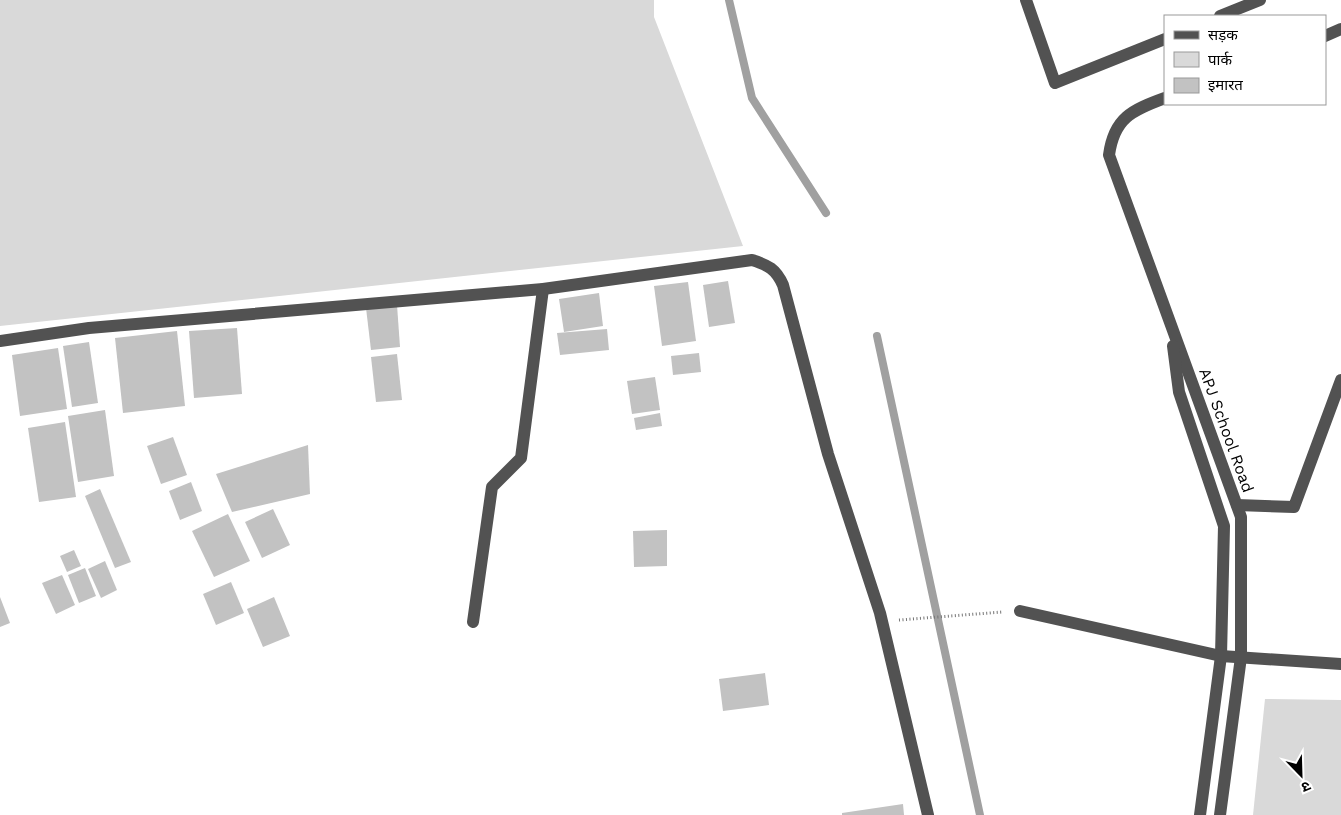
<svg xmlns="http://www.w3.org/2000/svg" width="1341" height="815" viewBox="0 0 1341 815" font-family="'Work Sans','Noto Sans Devanagari',sans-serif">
  <rect width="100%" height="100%" fill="#fff"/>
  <g fill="#d9d9d9">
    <path d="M0 0H654V17L743 246 0 326Z"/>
    <path d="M1265 699 1341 700V815H1253Z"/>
  </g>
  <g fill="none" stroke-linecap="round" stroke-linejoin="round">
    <g stroke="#a0a0a0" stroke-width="8">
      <path d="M729 0 752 98 826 213"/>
      <path d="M877 336 980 815"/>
    </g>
  </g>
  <g fill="#c2c2c2">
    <path d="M728 281 735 323 709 327 703 285Z"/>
    <path d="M688 282 696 341 662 346 654 286Z"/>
    <path d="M599 293 603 326 564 332 559 299Z"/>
    <path d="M397 305 400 347 371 350 366 308Z"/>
    <path d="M237 328 242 394 194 398 189 331Z"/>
    <path d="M607 329 609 350 560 355 557 333Z"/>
    <path d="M177 331 185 406 123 413 115 338Z"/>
    <path d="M89 342 98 403 72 407 63 346Z"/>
    <path d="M58 348 67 409 20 416 12 355Z"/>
    <path d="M699 353 701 372 673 375 671 356Z"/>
    <path d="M397 354 402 400 376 402 371 357Z"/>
    <path d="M655 377 660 410 632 414 627 381Z"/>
    <path d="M105 410 114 476 78 482 68 416Z"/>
    <path d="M660 413 662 426 636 430 634 418Z"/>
    <path d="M65 422 76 497 39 502 28 428Z"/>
    <path d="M173 437 187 475 161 484 147 446Z"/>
    <path d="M308 445 310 494 232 512 216 474Z"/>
    <path d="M191 482 202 511 180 520 169 491Z"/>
    <path d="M100 489 131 562 115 568 85 496Z"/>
    <path d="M273 509 290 545 262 558 245 522Z"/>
    <path d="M228 514 250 561 214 577 192 531Z"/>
    <path d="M667 530V566L634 567 633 531Z"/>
    <path d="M74 550 81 566 67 572 60 556Z"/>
    <path d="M105 561 117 590 101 598 88 569Z"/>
    <path d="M85 568 96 596 79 603 68 575Z"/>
    <path d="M62 575 75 605 56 614 42 583Z"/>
    <path d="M231 582 244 613 216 625 203 594Z"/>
    <path d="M0 597 10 623 0 627Z"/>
    <path d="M274 597 290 636 263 647 247 609Z"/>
    <path d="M765 673 769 705 723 711 719 679Z"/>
    <path d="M903 804 904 815H842V813Z"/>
  </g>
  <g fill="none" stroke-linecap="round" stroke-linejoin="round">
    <path stroke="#747474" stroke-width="3" stroke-dasharray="1 2.5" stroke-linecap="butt" d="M899 620 1002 612"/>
    <g stroke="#525252" stroke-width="12">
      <path d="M1026 0 1055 83 1165 39"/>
      <path d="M1220 16 1260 0"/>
      <path d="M1325 36 1341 29"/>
      <path d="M1165 98C1132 110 1114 118 1109 155L1241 517V657L1220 815"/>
      <path d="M0 341 89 328 543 289 752 260C768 265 776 269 783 285L828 454 880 613 928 815"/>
      <path d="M1173 346 1179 392 1224 526 1221 656 1200 815"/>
      <path d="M1237 505 1294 507 1341 380"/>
      <path d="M1020 611 1221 656 1341 664"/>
      <path d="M473 622 492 487 521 458 543 289"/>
    </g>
  </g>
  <g text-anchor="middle" stroke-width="4" stroke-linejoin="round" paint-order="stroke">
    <g font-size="16" fill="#000" stroke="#fff">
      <text transform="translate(1227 430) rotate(70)" y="6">APJ School Road</text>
    </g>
  </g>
  <rect x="1164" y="15" width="162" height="90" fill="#ffffff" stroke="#999999"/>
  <rect x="1174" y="31" width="25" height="8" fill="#525252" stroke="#999999"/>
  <text x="1208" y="40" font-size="15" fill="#000000">सड़क</text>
  <rect x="1174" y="52" width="25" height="15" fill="#d9d9d9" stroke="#999999"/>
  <text x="1208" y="65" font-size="15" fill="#000000">पार्क</text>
  <rect x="1174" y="78" width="25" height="15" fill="#c2c2c2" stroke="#999999"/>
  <text x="1208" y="90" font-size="15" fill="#000000">इमारत</text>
  <g transform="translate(1301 775) rotate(157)" stroke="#ffffff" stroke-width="4" paint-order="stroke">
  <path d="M0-4L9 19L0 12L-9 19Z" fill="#000000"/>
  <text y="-8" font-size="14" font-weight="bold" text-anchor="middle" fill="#000000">उ</text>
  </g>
</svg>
